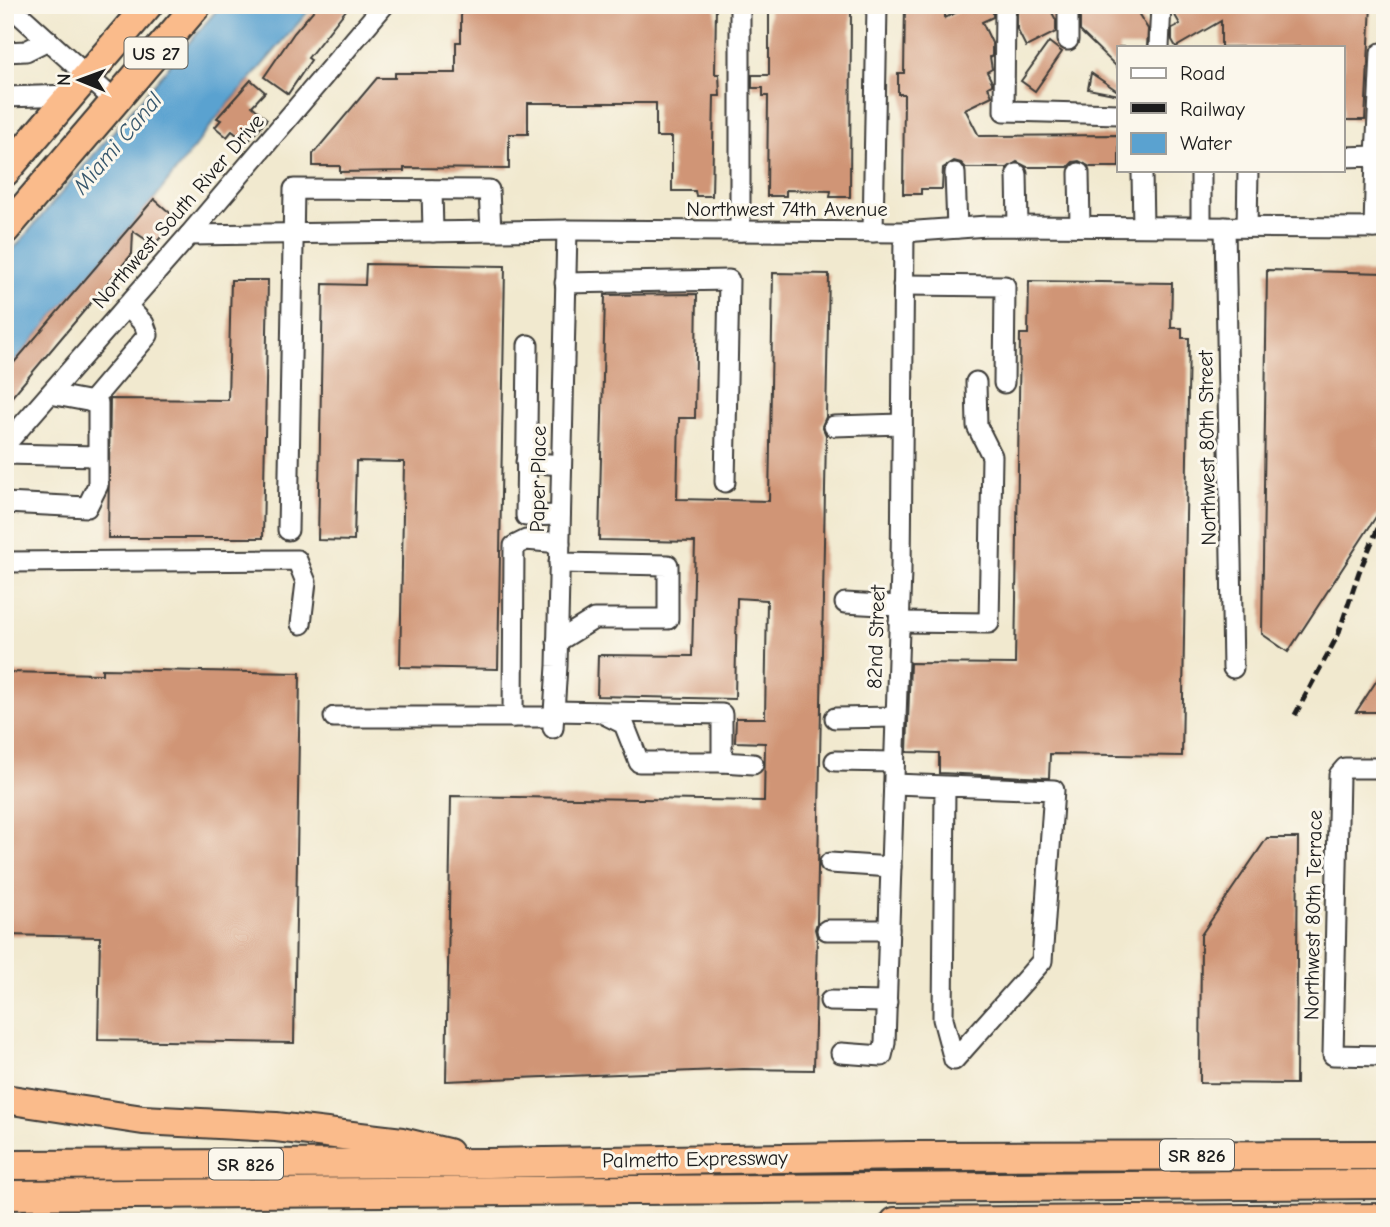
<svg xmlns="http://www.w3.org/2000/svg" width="1390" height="1227" viewBox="0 0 1390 1227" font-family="'Comic Neue',sans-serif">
  <rect width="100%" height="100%" fill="#fbf7ec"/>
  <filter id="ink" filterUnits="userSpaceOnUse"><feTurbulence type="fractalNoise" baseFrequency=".0143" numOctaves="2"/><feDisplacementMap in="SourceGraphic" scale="14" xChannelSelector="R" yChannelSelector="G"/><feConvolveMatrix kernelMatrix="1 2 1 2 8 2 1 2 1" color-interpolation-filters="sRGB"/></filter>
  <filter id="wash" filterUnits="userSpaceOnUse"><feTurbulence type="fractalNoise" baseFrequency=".00686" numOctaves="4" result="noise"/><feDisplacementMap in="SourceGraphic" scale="28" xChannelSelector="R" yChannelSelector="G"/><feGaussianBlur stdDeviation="1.57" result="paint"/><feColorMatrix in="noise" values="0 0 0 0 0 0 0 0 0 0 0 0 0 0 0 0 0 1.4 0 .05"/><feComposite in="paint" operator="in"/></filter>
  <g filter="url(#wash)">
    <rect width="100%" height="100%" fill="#f1e9cf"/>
    <path fill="#5aa2d0" stroke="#3b5f76" stroke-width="2" d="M221 5H314L217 118 154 199 5 373V259Z"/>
    <g id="blocks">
      <g fill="#d09576">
        <path d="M318 5H350L308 58 311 60 288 94 264 77 294 33Z"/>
        <path d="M461 5H716L715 74H719L720 96H714L712 196H696L695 191H672V137H656V103H528V134H509V169L404 168V171L340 172V166H313V154L377 78H395V73H456V42H461Z"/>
        <path d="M769 5H851L850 197H830L831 191 786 190V196H767L768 96H763V88H752V75H769Z"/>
        <path d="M905 5H945V18L972 5H993V17L982 22 992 43V56L990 57 992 69 987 72 992 82V85L988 87 992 96 965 109 979 136 1119 135V167H1090L1079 161 1073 162 1068 167H1027L1017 162 1007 168H966L961 163 954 161 943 168 942 189H921V194H903L904 94H898V73H904Z"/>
        <path d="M1017 5H1048L1056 20V32L1026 47 1017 29Z"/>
        <path d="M1093 5H1133L1148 29 1147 47H1119V69L1080 31V17Z"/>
        <path d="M1173 5H1371L1365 120H1343V47H1221V21L1176 47 1172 40V28L1180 24 1173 12Z"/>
        <path d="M1049 42 1062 52 1035 91 1021 81Z"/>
        <path d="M1091 73 1119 92V95L1088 89Z"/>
        <path d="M251 80 265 92 252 106 267 119 247 143 232 131 227 137 215 127 221 120 217 118Z"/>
        <path d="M154 199 177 219 154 245 133 231 132 254 5 405V373Z"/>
        <path d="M366 264 505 266 498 669 400 667 404 462 356 461 354 541 318 540 323 284 365 285Z"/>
        <path d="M1267 270 1385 273V503L1288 652 1262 634Z"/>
        <path d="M773 273 829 274 826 417 822 426 826 435 817 923 815 929 817 937 814 1070 743 1069 446 1081 451 796 764 801 765 743 735 742 736 718H765L767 600 737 598 735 699 597 696 598 655 692 656 695 542 599 540 605 295 697 294 695 418H679L677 499 769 501Z"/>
        <path d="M231 280H268L263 538H108L110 399 228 400Z"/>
        <path d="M1029 281 1172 283 1171 328H1182V338H1189L1182 756 1050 754 1049 778 939 773V753L907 752 910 663 1015 664 1020 334H1028Z"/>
        <path d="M1385 668V712H1356Z"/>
        <path d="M102 669 300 673 294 1043 98 1040 100 937 5 935V672L102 674Z"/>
        <path d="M1267 838H1298L1296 1084 1200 1083 1201 935Z"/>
      </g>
    </g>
  </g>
  <g filter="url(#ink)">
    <use href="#blocks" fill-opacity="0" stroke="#3c3b37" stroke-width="2"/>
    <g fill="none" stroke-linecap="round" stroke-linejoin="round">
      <g stroke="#3c3b37" stroke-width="23">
        <g id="minor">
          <path d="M9 5 115 101"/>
          <path d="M1005 5 1004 111 1119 114"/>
          <path d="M1068 40V5"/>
          <path d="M1159 47 1161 5"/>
          <path d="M5 52 26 51 48 40"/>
          <path d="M5 97 72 95"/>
          <path d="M1376 156 1381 53"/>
          <path d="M1343 157 1376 156 1374 228"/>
          <path d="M955 173 957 228"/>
          <path d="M1079 173 1080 226"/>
          <path d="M1017 174 1018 226"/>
          <path d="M1142 174 1143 226"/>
          <path d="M1201 174V226"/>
          <path d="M432 190 433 232"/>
          <path d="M1225 227 1233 668"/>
          <path d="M1247 227 1248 170"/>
          <path d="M740 231V5"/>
          <path d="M873 232 877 5"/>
          <path d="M189 235 567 230 904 232 987 226 1385 228"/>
          <path d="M565 283 729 280 725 482"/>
          <path d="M903 285 1005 286 1004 383"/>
          <path d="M528 345 526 516 560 515"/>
          <path d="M91 402 148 335 144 324 127 306"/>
          <path d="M834 426 902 424"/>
          <path d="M5 445 189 235 384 5"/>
          <path d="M5 454 97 456"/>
          <path d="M526 462 561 465"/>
          <path d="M5 503 87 507 98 485V403L50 394"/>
          <path d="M288 530 294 189 489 190 491 231"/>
          <path d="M5 562 297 560 306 582 301 624"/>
          <path d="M845 603 899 606"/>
          <path d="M899 622 989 623 992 456 977 426 976 382"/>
          <path d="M557 642 594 619H668V565L559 563"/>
          <path d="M554 711 722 714V762H639L624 724 600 712"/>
          <path d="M334 717H553"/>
          <path d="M513 717 514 546 526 540 560 543"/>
          <path d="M835 718 896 717"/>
          <path d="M553 728 557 666 567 230"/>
          <path d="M835 761 894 762"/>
          <path d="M722 762 753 764"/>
          <path d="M1385 768H1345L1339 775 1333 1055 1385 1056"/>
          <path d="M894 784 1054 790 1042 961 954 1060 943 1019 945 786"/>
          <path d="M830 863 891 867"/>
          <path d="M827 930H889"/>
          <path d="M830 1001 887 1002"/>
          <path d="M841 1053 882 1056 885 1043 901 571 904 232"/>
        </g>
      </g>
      <g stroke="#3c3b37" stroke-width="32">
        <g id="highway">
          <path d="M5 172 148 5"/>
          <path d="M5 230 197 5"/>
          <path d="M5 1099 143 1120 276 1127 402 1142 448 1153"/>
          <path d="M5 1165 488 1163 907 1156 1385 1155"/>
          <path d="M5 1195 1385 1184"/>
          <path d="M895 1222 1385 1218"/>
        </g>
      </g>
      <use href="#minor" stroke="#fff" stroke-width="19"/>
      <use href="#highway" stroke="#fabb8b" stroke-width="28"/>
      <path stroke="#1c1c1c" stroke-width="5" stroke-dasharray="10 5" stroke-linecap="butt" d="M1295 715 1338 635 1359 572 1385 512"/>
    </g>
  </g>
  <g text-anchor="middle" stroke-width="6" stroke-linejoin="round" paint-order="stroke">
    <g fill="#fbf7ec" stroke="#5f5e5a" stroke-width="2">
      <rect x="124.5" y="37.5" width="63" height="31" rx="5"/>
      <rect x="1160" y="1139.5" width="74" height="31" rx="5"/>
      <rect x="209" y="1148.5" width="74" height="31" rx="5"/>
    </g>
    <g font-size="19" font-weight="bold" fill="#1c1c1c">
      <text x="156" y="60">US 27</text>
      <text x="1197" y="1162">SR 826</text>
      <text x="246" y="1171">SR 826</text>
    </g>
    <g font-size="21" fill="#1c1c1c" stroke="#fbf7ec">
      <text x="787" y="216">Northwest 74th Avenue</text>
      <text transform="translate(178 211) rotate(-49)" y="7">Northwest South River Drive</text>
      <text transform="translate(1207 448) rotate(-91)" y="7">Northwest 80th Street</text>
      <text transform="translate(538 479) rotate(-89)" y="7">Paper Place</text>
      <text transform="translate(876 637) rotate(-88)" y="7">82nd Street</text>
      <text transform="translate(1313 915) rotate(-89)" y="7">Northwest 80th Terrace</text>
      <text transform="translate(695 1159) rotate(-1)" y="7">Palmetto Expressway</text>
    </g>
    <g font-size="23" font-style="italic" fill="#38586d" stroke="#fbf7ec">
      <text transform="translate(117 143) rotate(-50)" y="8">Miami Canal</text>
    </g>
  </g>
  <rect width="1390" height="1227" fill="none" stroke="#fbf7ec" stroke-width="28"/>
  <rect x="1117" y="46" width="228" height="126" fill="#fbf7ec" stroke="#a29f99" stroke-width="2"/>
  <rect x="1131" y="68" width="35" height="10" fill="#ffffff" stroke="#a29f99" stroke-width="2"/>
  <text x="1180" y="80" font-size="21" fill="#1c1c1c">Road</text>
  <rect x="1131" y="103" width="35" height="10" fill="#1c1c1c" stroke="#a29f99" stroke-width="2"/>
  <text x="1180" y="116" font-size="21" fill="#1c1c1c">Railway</text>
  <rect x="1131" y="133" width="35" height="21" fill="#5aa2d0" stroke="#a29f99" stroke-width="2"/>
  <text x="1180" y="150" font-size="21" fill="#1c1c1c">Water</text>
  <g transform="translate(80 80) rotate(271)" stroke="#fbf7ec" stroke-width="5" paint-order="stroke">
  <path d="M0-5L12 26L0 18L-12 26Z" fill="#1c1c1c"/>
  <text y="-10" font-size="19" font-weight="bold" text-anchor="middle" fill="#1c1c1c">N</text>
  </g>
</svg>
